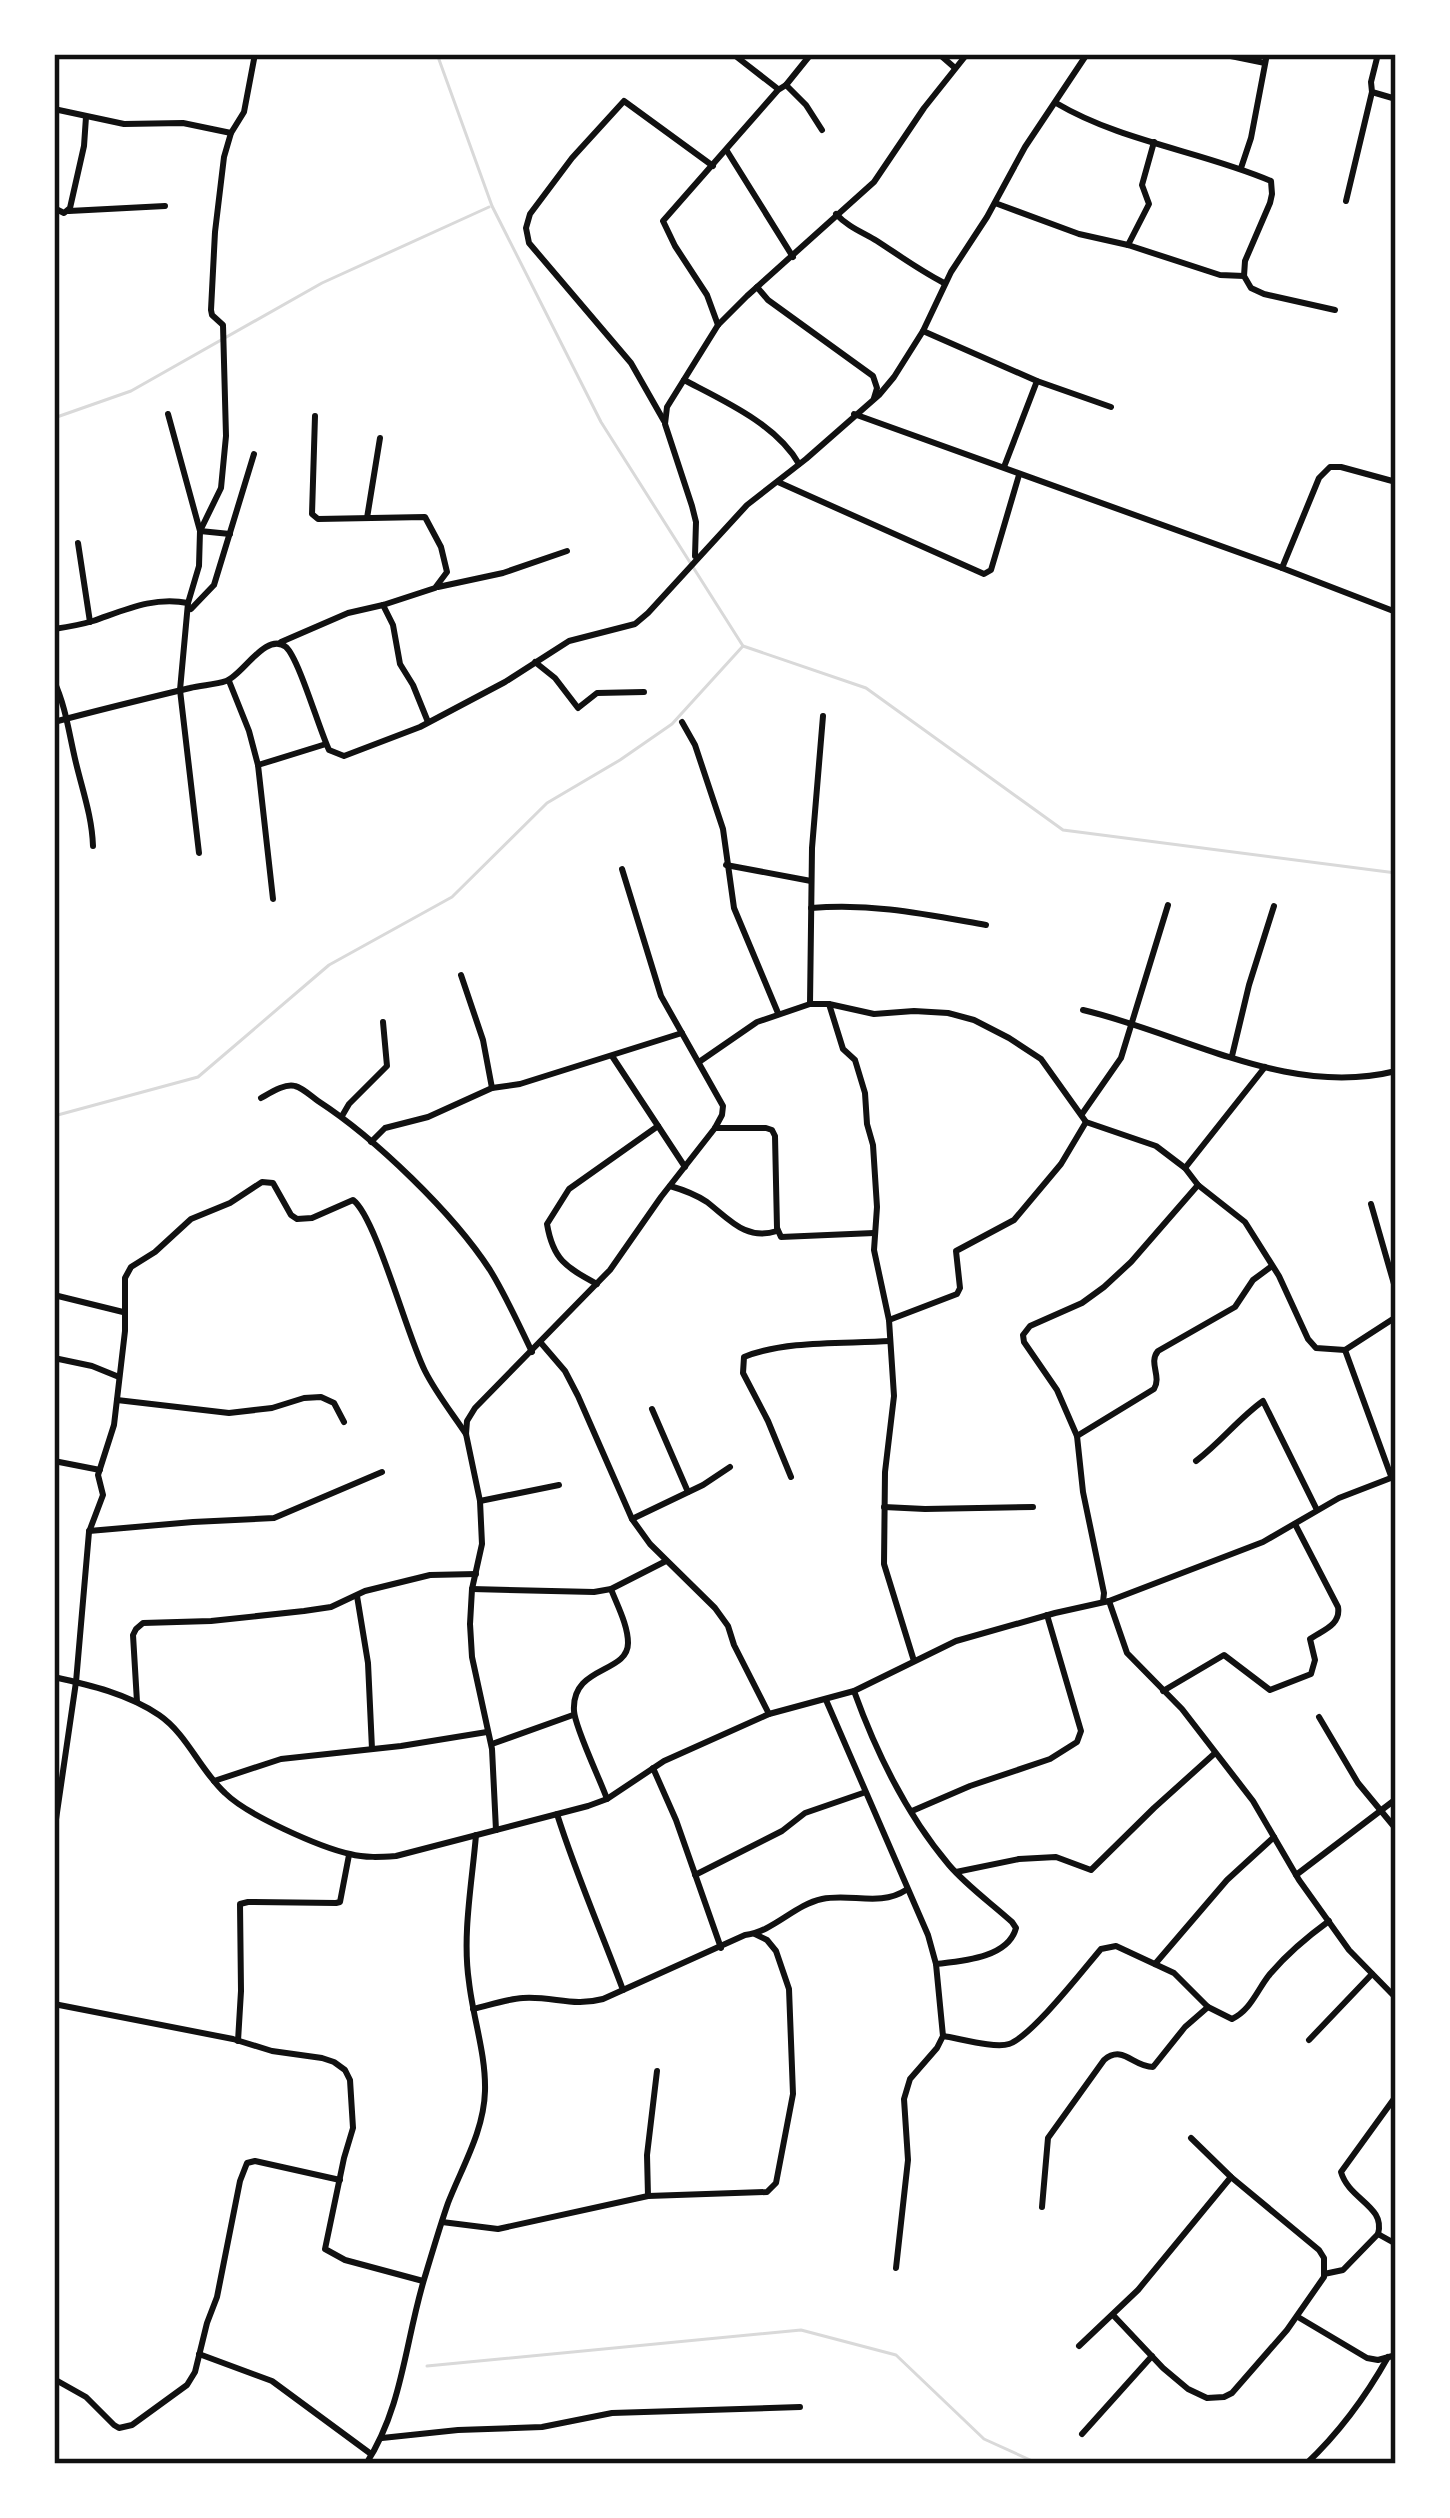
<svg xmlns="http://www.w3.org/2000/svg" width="1450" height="2518" viewBox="0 0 1450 2518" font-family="Figtree,sans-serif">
  <rect width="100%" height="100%" fill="#fff"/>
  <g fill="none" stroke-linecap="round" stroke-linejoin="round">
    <g stroke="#d9d9d9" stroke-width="3">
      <path d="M437 54 492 206 601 422 743 646 866 688 1063 830 1396 873"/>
      <path d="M54 418 131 391 322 283 489 207"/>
      <path d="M54 1116 198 1077 329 965 452 897 547 803 620 760 672 724 743 646"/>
      <path d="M427 2366 801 2330 896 2355 984 2439 1039 2464"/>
    </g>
    <g stroke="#111" stroke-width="6">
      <path d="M733 54 778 89"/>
      <path d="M939 54 955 68"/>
      <path d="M1221 54 1265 63"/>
      <path d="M1378 54 1371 82 1372 92 1396 99"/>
      <path d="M786 85 811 54"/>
      <path d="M1056 103C1122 142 1201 151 1271 181L1272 194 1270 203 1245 261 1244 276 1251 288 1264 294 1335 310"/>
      <path d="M54 109 124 124 183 123 231 133"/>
      <path d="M727 151 793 257"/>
      <path d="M1241 168 1251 138 1267 54"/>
      <path d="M1346 201 1372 92"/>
      <path d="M995 203 1079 234 1128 245 1220 275 1244 276"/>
      <path d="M54 208 64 213 70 208 84 146 86 117"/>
      <path d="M69 211 165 206"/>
      <path d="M836 214C848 227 862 232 877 241 900 256 919 270 944 283"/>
      <path d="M1128 245 1149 204 1142 185 1154 142"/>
      <path d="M757 287 768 300 873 376 877 388 874 398"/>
      <path d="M718 325 707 295 675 246 663 221 778 90 786 85 806 105 822 130"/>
      <path d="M923 331 1037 381 1111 407"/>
      <path d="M684 380C724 401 776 424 799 464"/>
      <path d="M168 414 200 531 199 566 188 603 180 690 199 853"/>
      <path d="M854 414 1282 568 1396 612"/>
      <path d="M664 421 631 363 529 243 526 228 530 214 572 158 624 101 713 166"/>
      <path d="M1004 467 1037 381"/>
      <path d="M778 482 984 574 991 570 1019 475"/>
      <path d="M367 518 380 438"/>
      <path d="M230 534 200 531 221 488 226 436 223 325 212 315 211 310 215 232 224 157 231 133 244 112 255 54"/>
      <path d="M78 543 90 622"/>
      <path d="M695 556 696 522 692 506 665 424 667 407 718 325 747 296 874 182 924 108 967 54"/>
      <path d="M1282 568 1319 478 1330 467H1341L1396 482"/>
      <path d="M438 587 503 573 567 551"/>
      <path d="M383 605 393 625 400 664 413 685 428 722"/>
      <path d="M191 609 214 585 254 454"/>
      <path d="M54 629C67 627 80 625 93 621 125 610 154 596 188 603"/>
      <path d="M281 642 348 613 383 605 435 588 447 572 441 547 425 517 318 519 312 514 315 416"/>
      <path d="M535 662 555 678 578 708 597 693 644 692"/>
      <path d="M54 681C66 707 69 734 76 763 83 792 92 817 93 846"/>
      <path d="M229 681 249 731 258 765 273 899"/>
      <path d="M54 722C99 710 144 699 190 688 201 685 215 685 226 681 242 676 266 631 286 647 299 659 319 729 329 750L344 756 420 727 505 682 569 641 635 624 648 613 747 505 806 459 879 395 894 377 923 331 951 272 987 217 1025 147 1087 54"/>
      <path d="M682 722 695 745 723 829 734 908 778 1013"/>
      <path d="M258 765 326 744"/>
      <path d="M726 865 811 881"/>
      <path d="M811 908C874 903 924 914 986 925"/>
      <path d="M461 975 483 1040 492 1088"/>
      <path d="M810 1004 812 848 823 716"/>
      <path d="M829 1004 843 1049 855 1060 865 1093 867 1124 873 1145 877 1207 874 1250 889 1320 894 1396 885 1472 884 1564 914 1661"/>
      <path d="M1083 1010C1185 1034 1288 1098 1396 1071"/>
      <path d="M612 1056 685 1167"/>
      <path d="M1232 1056 1249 985 1274 906"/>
      <path d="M699 1062 757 1022 810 1004H829L874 1014 914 1011 948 1013 974 1020 1009 1038 1041 1059 1086 1122 1156 1146 1185 1168 1198 1185 1245 1222 1279 1276 1308 1339 1316 1348 1345 1350 1396 1317"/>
      <path d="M261 1098C270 1093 285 1083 295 1086 303 1088 312 1097 318 1101 375 1138 453 1213 490 1270 506 1296 519 1325 532 1352"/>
      <path d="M1082 1114 1121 1058 1168 905"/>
      <path d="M342 1116 349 1104 387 1066 383 1022"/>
      <path d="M715 1128H766L772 1130 775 1136 777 1228 781 1237 874 1233"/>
      <path d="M371 1142 385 1128 428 1117 492 1088 520 1084 682 1033"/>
      <path d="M1185 1168 1265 1067"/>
      <path d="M670 1186C684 1190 695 1194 707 1202 730 1220 746 1241 777 1231"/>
      <path d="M1371 1204 1396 1291"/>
      <path d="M597 1284C566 1267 553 1260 547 1224L569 1189 658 1126"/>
      <path d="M54 1295 123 1312"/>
      <path d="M889 1320 957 1294 960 1288 956 1251 1014 1220 1061 1164 1086 1122"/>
      <path d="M541 1343 565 1371 578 1396 632 1519 650 1544 715 1608 728 1626 734 1645 769 1714"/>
      <path d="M1345 1350 1391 1476"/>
      <path d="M54 1358 92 1366 119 1377"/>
      <path d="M117 1400 229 1413 272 1408 304 1398 321 1397 334 1403 344 1422"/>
      <path d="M652 1409 688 1492"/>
      <path d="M1077 1436 1154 1389C1162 1376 1148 1363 1158 1351L1235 1307 1253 1280 1272 1266"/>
      <path d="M54 1461 100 1470"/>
      <path d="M1196 1461C1221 1442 1238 1419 1263 1401L1317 1510"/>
      <path d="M791 1477 768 1421 743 1373 744 1357C786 1340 844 1344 890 1341"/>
      <path d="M480 1501 559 1485"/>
      <path d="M884 1507 925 1509 1033 1507"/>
      <path d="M632 1519 703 1485 730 1467"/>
      <path d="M89 1531 193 1522 274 1518 382 1472"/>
      <path d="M472 1589 594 1592 611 1589 666 1561"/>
      <path d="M357 1596 368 1663 372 1749"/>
      <path d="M1109 1601 1263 1542 1339 1498 1396 1476"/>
      <path d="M1103 1602 1104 1593 1083 1492 1077 1436 1057 1390 1024 1342 1023 1335 1030 1326 1082 1303 1104 1287 1131 1262 1198 1185"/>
      <path d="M54 1677C90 1685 128 1694 159 1715 187 1734 200 1770 225 1793 247 1815 319 1847 350 1854 365 1858 381 1857 396 1856L588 1806 607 1799 664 1761 769 1714 854 1691 956 1641 1055 1613 1109 1601 1127 1653 1182 1709 1253 1801 1299 1880 1349 1950 1396 1998"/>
      <path d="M854 1691C876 1752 906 1814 949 1865 967 1886 991 1903 1012 1922L1016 1928C1008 1958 962 1961 936 1964"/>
      <path d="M1163 1691 1224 1655 1270 1690 1311 1674 1315 1660 1310 1639C1323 1630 1341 1625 1338 1607L1295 1524"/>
      <path d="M826 1700 928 1935 936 1964 943 2036 937 2048 910 2079 904 2099 908 2160 896 2268"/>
      <path d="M137 1702 133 1635 136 1629 143 1623 211 1621 304 1611 331 1607 365 1591 430 1575 476 1574"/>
      <path d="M1319 1717 1358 1783 1396 1829"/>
      <path d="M492 1744 573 1715"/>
      <path d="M653 1768 676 1820 721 1948"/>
      <path d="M214 1781 281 1759 401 1746 487 1732"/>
      <path d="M607 1799C600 1779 575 1728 574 1711 571 1665 628 1674 628 1643 628 1625 617 1605 611 1589"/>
      <path d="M912 1811 970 1786 1050 1759 1077 1742 1081 1731 1047 1615"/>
      <path d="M557 1814C576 1874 601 1931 623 1990"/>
      <path d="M496 1830 492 1749 472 1657 470 1624 472 1589 482 1544 480 1501 466 1434 467 1421 475 1408 610 1270 661 1197 715 1128 722 1115 723 1106 661 996 622 869"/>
      <path d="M54 1833 76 1682 89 1532 103 1495 98 1475 114 1425 125 1331V1278L131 1267 155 1252 191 1219 230 1203 262 1182 273 1183 291 1215 297 1219 312 1218 353 1200C376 1217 407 1336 425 1371 436 1393 452 1413 466 1434"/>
      <path d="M956 1872 1019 1859 1056 1857 1091 1870 1154 1808 1214 1754"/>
      <path d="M695 1875 782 1831 805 1813 863 1793"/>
      <path d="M1296 1875 1396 1799"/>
      <path d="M1155 1964 1227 1880 1274 1837"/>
      <path d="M54 2004 233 2039 272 2051 322 2058 334 2062 345 2070 350 2080 353 2128 344 2158 325 2249 345 2260 423 2281"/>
      <path d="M473 2009C490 2005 507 1999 523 1998 553 1996 573 2007 603 1999L745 1935C773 1932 794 1905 822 1899 851 1893 880 1907 906 1890"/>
      <path d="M943 2036C958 2038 995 2049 1009 2044 1032 2036 1083 1970 1101 1949L1116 1946 1174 1973 1208 2007 1232 2019C1251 2010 1257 1990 1270 1974 1287 1954 1307 1937 1329 1921"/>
      <path d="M1309 2040 1372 1974"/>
      <path d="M238 2041 241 1991 240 1904 248 1902 336 1903 340 1902 349 1855"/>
      <path d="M648 2196 647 2155 657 2071"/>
      <path d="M1042 2207 1048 2138 1104 2060C1123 2044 1133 2067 1153 2067L1185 2027 1208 2007"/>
      <path d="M442 2222 498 2229 648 2196 767 2192 776 2183 793 2094 789 1989 776 1951 767 1940 755 1934"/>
      <path d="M1378 2234 1396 2244"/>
      <path d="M1324 2274 1343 2270 1378 2234C1386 2206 1349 2200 1341 2172L1396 2096"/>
      <path d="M1113 2315 1163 2368 1188 2389 1207 2398 1224 2397 1232 2393 1287 2330 1324 2277V2258L1319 2250 1231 2177 1191 2138"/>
      <path d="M1298 2317 1367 2358 1378 2360 1396 2355"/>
      <path d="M1079 2346 1138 2290 1231 2177"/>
      <path d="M199 2354 272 2381 371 2454"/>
      <path d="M54 2379 86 2397 114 2425 119 2428 132 2425 187 2385 195 2372 207 2323 217 2297 240 2181 247 2163 255 2161 340 2180"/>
      <path d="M1082 2434 1152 2356"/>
      <path d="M382 2438 458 2430 542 2427 612 2413 800 2407"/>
      <path d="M366 2464C404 2405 405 2339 426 2273 433 2250 440 2226 448 2203 462 2167 484 2131 485 2091 486 2054 473 2018 469 1982 462 1935 472 1883 476 1835"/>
      <path d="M1306 2464C1340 2432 1365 2398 1388 2357"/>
    </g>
  </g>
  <rect width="1450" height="2518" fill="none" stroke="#ffffff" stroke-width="114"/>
  <rect x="57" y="57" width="1336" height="2404" fill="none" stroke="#111" stroke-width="4.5"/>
</svg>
